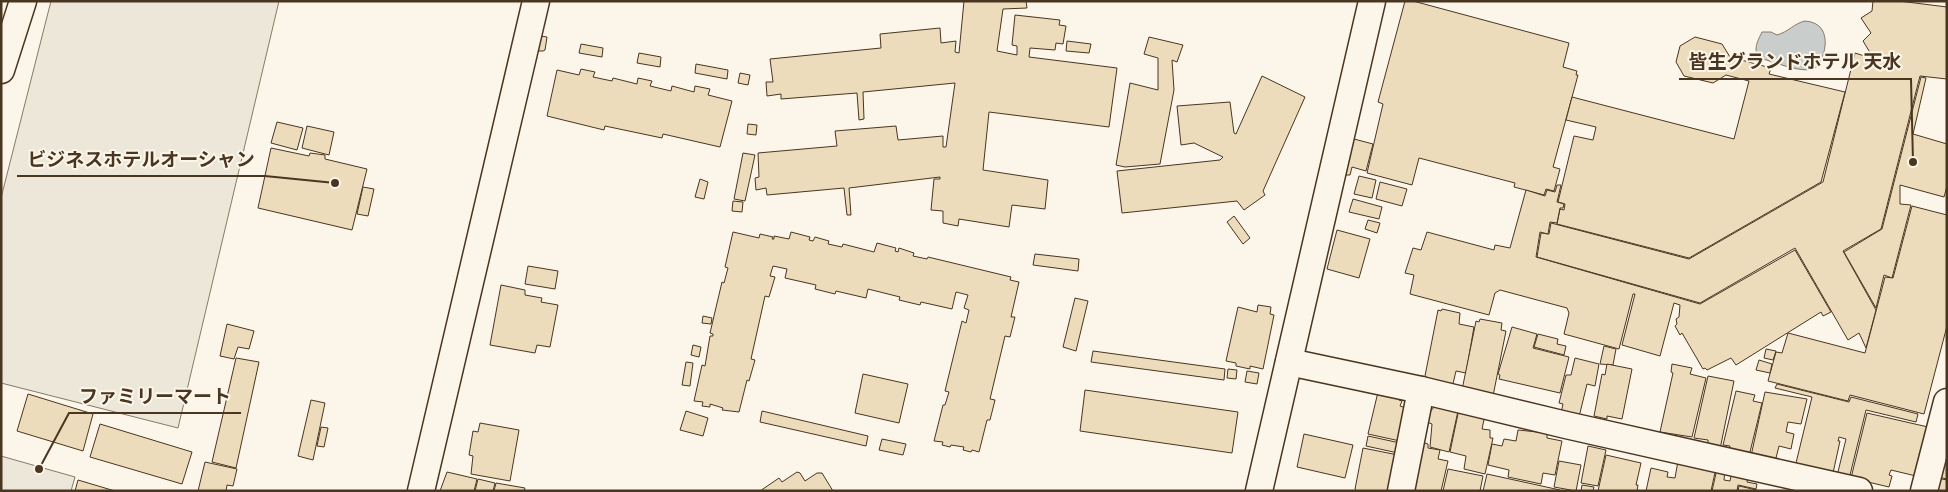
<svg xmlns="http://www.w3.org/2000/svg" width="1948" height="492" viewBox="0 0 1948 492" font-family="'PT Sans Narrow','Noto Sans JP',sans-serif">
  <rect width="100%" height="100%" fill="#fbf6e9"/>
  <g fill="#ede7d9" stroke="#887966">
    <path d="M51 1H279L178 428 1 383V198Z"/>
    <path d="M1 456 75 477 71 491H1Z"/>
  </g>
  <path fill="#c9cecd" stroke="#887966" d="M1805 21C1838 23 1823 67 1813 69 1800 73 1774 62 1760 58 1752 51 1758 40 1762 32H1771L1777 35C1788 32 1795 23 1805 21Z"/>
  <g fill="#ecdcbc" stroke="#4a3520">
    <path d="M964 1H1026L1027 8 1003 9 997 51 1017 55V46L1012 45 1015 15 1060 20 1059 25 1066 26 1063 44 1056 43 1055 50 1030 48 1029 57 1117 68 1109 127 989 112 983 170 1048 180 1045 209 1012 205 1009 227 959 219 958 226 943 223V211L931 210 934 179H940V177L849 188 851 215H847L844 188 767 195 766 188 756 190 755 178 759 177 758 153 837 146 835 131 896 126 898 140 943 136V147H946L955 83 863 92 864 119 859 120 857 93 781 99V94L767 96 766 82H773L770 59 881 48 880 34 940 28 941 43 956 41 955 52 959 53Z"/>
    <path d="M1405 1H1413L1569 43 1563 67 1577 71 1576 75H1578L1553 167 1560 169 1554 191 1546 189 1544 195 1514 187 1515 183 1419 158 1412 185 1367 173 1383 104 1378 102Z"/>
    <path d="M1873 1H1899L1947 7V79L1920 76 1881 229 1843 251 1876 310 1866 348 1859 333 1848 340 1795 248 1700 303 1537 257 1541 233 1549 234 1551 223 1689 259 1823 182 1855 53 1874 59 1863 41 1871 33 1861 18 1872 11Z"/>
    <path d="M541 36 547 37 545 50 543 51H538Z"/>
    <path d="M1149 37 1183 45 1177 62 1172 60 1174 90 1160 164 1125 167 1116 165 1130 83 1158 90V58L1144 54Z"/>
    <path d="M1695 37 1722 44 1730 57 1771 68 1769 74 1845 92 1821 182 1689 258 1557 224 1560 209 1564 210 1565 204 1558 202 1574 136 1593 140 1596 127 1566 120 1572 97 1734 139 1749 81 1726 75 1713 83 1684 76 1676 62 1680 46Z"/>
    <path d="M1067 41 1091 44 1089 53 1066 51Z"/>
    <path d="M581 44 603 48 602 57 579 53Z"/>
    <path d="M639 53 661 57 660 67 637 63Z"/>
    <path d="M696 64 728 70 727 79 695 73Z"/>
    <path d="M581 69 595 72 593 77 612 81 613 78 637 84 638 78 652 81 650 86 671 91 672 86 694 92 695 86 710 89 708 95 732 101 720 147 663 134 662 138 605 126 604 130 547 116 557 70 579 75Z"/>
    <path d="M740 73 750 75 748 85 738 83Z"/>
    <path d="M1262 76 1305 97 1263 191 1265 195 1244 210 1237 201 1122 213 1117 171 1220 160 1223 157 1194 143 1181 145 1177 106 1230 102 1234 133 1236 134Z"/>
    <path d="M1921 77 1926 78 1913 134 1947 144V186L1944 197 1900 185V204L1911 205 1892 278 1884 275 1876 308 1844 252 1882 229Z"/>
    <path d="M277 122 303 128 297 150 271 143Z"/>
    <path d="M748 124 757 125 756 135 747 134Z"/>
    <path d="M307 126 334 132 329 155 302 148Z"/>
    <path d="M1354 139 1373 144 1366 171 1352 167 1350 175H1345Z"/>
    <path d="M271 148 309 156 310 153 325 155V159L367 169 352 230 258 208Z"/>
    <path d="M743 153 755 155 745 201 734 199Z"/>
    <path d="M1359 176 1376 180 1372 198 1354 194Z"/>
    <path d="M700 179 708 182 704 199 695 197Z"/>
    <path d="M1380 182 1407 189 1402 206 1376 199Z"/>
    <path d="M1557 185H1561L1557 202 1564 204 1563 208H1560L1557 223 1550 222 1548 234 1540 232 1536 257 1700 304 1795 250 1831 312 1823 316 1821 312 1736 365 1731 358 1707 370 1705 368 1703 369 1682 333 1680 335 1675 326 1677 324 1676 319 1679 317 1680 305 1674 303 1660 356 1622 345 1635 294H1633L1619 349 1564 334 1569 313 1567 308 1500 290 1495 293 1489 315 1410 294 1414 275 1405 273 1413 248 1421 250 1427 232 1494 250 1495 245 1510 248 1526 190 1545 196 1547 190 1555 192Z"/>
    <path d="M363 187 374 189 368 216 357 214Z"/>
    <path d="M1353 199 1382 207 1379 219 1349 212Z"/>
    <path d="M733 201 743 202 742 212 732 211Z"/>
    <path d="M1912 206 1947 215V326L1924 414 1850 395 1848 401 1768 381 1776 352 1782 353 1788 333 1865 353 1885 277 1893 278Z"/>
    <path d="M1234 216 1250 238 1243 244 1227 222Z"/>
    <path d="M1368 220 1380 223 1377 233 1365 229Z"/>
    <path d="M1337 230 1370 239 1359 278 1327 269Z"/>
    <path d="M733 232 759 238 760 234 773 237 772 239H774V236L789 239 791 232 810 237 809 240 813 241 815 237 829 241 828 244 842 247 843 244 874 252 877 243 896 248 895 251 898 252 899 248 914 253 913 256 927 259 928 257 1011 277 1010 280 1019 282 1011 317H1015L1010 337 1005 336 990 399 995 400 990 420H987L979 452 972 450 971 452 963 450 964 447 951 445 950 447 942 445 943 442 934 441 943 405H945L949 392 945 391 962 321 966 323 969 310 964 308 968 295 956 292 952 309 921 302 920 305 899 300 900 297 868 289 866 298 836 291 835 294 815 289 816 285 785 278 787 269 773 266 770 276 775 277 769 297 765 296 751 359 755 360 749 381 747 380 739 412 722 410 723 408 710 404V407L702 406 703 402 694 401 702 365 705 366 710 336H713V334L710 333 722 282 724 283 728 268 725 267Z"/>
    <path d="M1035 254 1079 259 1078 271 1033 265Z"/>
    <path d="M528 266 558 271 555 289 525 284Z"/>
    <path d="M501 285 525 290V295L542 298 541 302 558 305 550 347 537 345 535 353 490 345Z"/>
    <path d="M1075 298 1088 301 1076 351 1063 347Z"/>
    <path d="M1258 305 1271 307 1270 314 1274 315 1263 369 1250 366V369L1236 366V363L1226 361 1238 307 1257 312Z"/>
    <path d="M1442 309 1460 313 1459 324 1474 327 1466 373 1456 371 1452 388 1424 381 1438 310 1441 311Z"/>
    <path d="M703 316 712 318 711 324 702 323Z"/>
    <path d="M1480 319 1502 323 1501 330 1506 331 1493 396 1462 390 1476 321 1479 322Z"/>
    <path d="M227 324 254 331 249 349 238 347 234 359 220 356Z"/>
    <path d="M1512 327 1537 334 1533 348 1569 357 1560 393 1499 379 1500 375 1498 374Z"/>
    <path d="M1538 334 1558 339 1557 344 1566 346 1564 355 1534 347Z"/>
    <path d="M693 345 701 347 699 357 691 355Z"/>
    <path d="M1604 346 1616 349 1613 365 1600 364Z"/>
    <path d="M1766 349 1776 351 1773 360 1764 358Z"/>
    <path d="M1093 351 1225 369 1224 380 1091 362Z"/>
    <path d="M236 358 259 362 236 468 212 462Z"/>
    <path d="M1575 358 1599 364 1595 386 1587 384 1579 417 1561 413 1563 404 1559 403 1566 375H1571Z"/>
    <path d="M1759 360 1772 364 1770 373 1756 370Z"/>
    <path d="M686 362 693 363 690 386 682 385Z"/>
    <path d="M1607 364 1632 369 1622 419 1607 416V419L1594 416 1602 374 1605 375Z"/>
    <path d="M1672 364 1692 368 1690 374 1706 378 1692 437 1660 432 1673 373 1671 372Z"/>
    <path d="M1228 369 1237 370 1236 379 1227 378Z"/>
    <path d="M1247 371 1259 373 1257 384 1245 382Z"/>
    <path d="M863 374 908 384 899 423 855 413Z"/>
    <path d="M1708 376 1734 381 1720 449 1708 446V440L1694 438Z"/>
    <path d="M1777 384 1849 402 1851 397 1918 414 1916 422 1866 410 1849 479 1837 476 1846 439 1839 437 1838 441H1840L1833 473 1796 463 1812 397 1775 388Z"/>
    <path d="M1085 390 1238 412 1232 453 1080 431Z"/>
    <path d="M1736 391 1755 395 1753 401 1762 403 1749 456 1729 451 1730 446 1723 445Z"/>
    <path d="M1378 392 1400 397 1399 400 1402 401 1400 406 1406 408 1400 441 1368 434Z"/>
    <path d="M1765 392 1807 399 1801 424 1788 422 1786 432 1794 434 1791 449 1779 446 1775 462 1751 456Z"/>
    <path d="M28 394 93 414 83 451 17 431Z"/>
    <path d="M311 400 325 403 313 460 298 456Z"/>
    <path d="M1436 405 1458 411 1449 452 1430 447 1432 424 1427 422 1428 414Z"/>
    <path d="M1459 409 1485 415 1482 429 1490 430V438H1493L1485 474 1464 469 1466 456 1450 452Z"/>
    <path d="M686 411 708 418 703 436 680 430Z"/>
    <path d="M762 411 868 436 866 446 760 422Z"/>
    <path d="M1867 413 1928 427 1916 476 1891 470 1889 475 1892 476 1889 487 1851 478Z"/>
    <path d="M480 423 519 430 510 481 471 474 473 456 469 455 473 431 478 432Z"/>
    <path d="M100 424 192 452 182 484 90 457Z"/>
    <path d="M321 427 328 428 324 447 317 446Z"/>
    <path d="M1518 430 1547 433V438L1562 441 1555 475 1543 473 1541 484 1508 477 1509 470 1488 465 1492 444 1502 446 1504 439 1516 441Z"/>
    <path d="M1304 434 1353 445 1345 478 1297 467Z"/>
    <path d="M1368 436 1400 443 1398 453 1366 446Z"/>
    <path d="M882 439 906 444 903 455 879 450Z"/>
    <path d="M1421 442 1428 444V448L1440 450 1438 459 1448 461 1441 491H1410Z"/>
    <path d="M1588 446 1606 450 1598 486 1581 483Z"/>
    <path d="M1363 448 1398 455 1392 491H1357L1355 489Z"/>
    <path d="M1606 455 1641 463 1636 485H1638L1637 491H1598Z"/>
    <path d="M1942 459 1947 460V479L1938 477Z"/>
    <path d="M1559 461 1581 465 1576 491 1554 487Z"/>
    <path d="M1678 461 1716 468 1711 491H1646L1651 468 1668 472 1667 477 1675 478Z"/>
    <path d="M205 462 237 469 233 486 227 485 226 491H198Z"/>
    <path d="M1448 469 1483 476 1480 491H1443Z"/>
    <path d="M1717 469 1725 470 1724 480 1730 481 1731 476H1748L1747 482 1757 484 1756 489 1738 485 1737 491H1712Z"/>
    <path d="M447 472 477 479 474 491H440Z"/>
    <path d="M797 472 800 473 805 481 817 473H822L833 491H760L779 478 782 482Z"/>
    <path d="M1487 474 1560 490V491H1483Z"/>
    <path d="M1937 478 1947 480V491H1933Z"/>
    <path d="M478 479 495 483 493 491H475Z"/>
    <path d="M78 480 115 491H75Z"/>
    <path d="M496 483 525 488 524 491H494Z"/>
    <path d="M1582 485 1594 487 1593 491H1581Z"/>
    <path d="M1739 486 1761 491H1738Z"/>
  </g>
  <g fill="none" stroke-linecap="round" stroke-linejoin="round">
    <g stroke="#4a3520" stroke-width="29">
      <g id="minor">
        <path d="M1 70 23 1"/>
        <path d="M1289 362 1421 390 1566 425 1859 491"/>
        <path d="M421 491 536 1"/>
        <path d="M1259 491 1372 1"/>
        <path d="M1401 491 1421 390"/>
        <path d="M1924 491 1947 402"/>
      </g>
    </g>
    <use href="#minor" stroke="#fbf6e9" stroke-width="26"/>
  </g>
  <path fill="none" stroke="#4a3520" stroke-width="2" d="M1913 162L1911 79H1679M335 183L265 176H17M39 469L69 413H241"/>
  <g fill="#4a3520" stroke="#fbf6e9" stroke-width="2">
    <circle cx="1913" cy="162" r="5"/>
    <circle cx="335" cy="183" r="5"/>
    <circle cx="39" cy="469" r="5"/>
  </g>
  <g font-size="19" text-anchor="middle" font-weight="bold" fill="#4a3520" stroke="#fbf6e9" stroke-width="4" stroke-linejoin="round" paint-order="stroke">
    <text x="1795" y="68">皆生グランドホテル 天水</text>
    <text x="141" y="166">ビジネスホテルオーシャン</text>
    <text x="155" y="403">ファミリーマート</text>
  </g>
  <rect width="1948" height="492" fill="none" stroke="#4a3520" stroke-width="5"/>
</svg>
